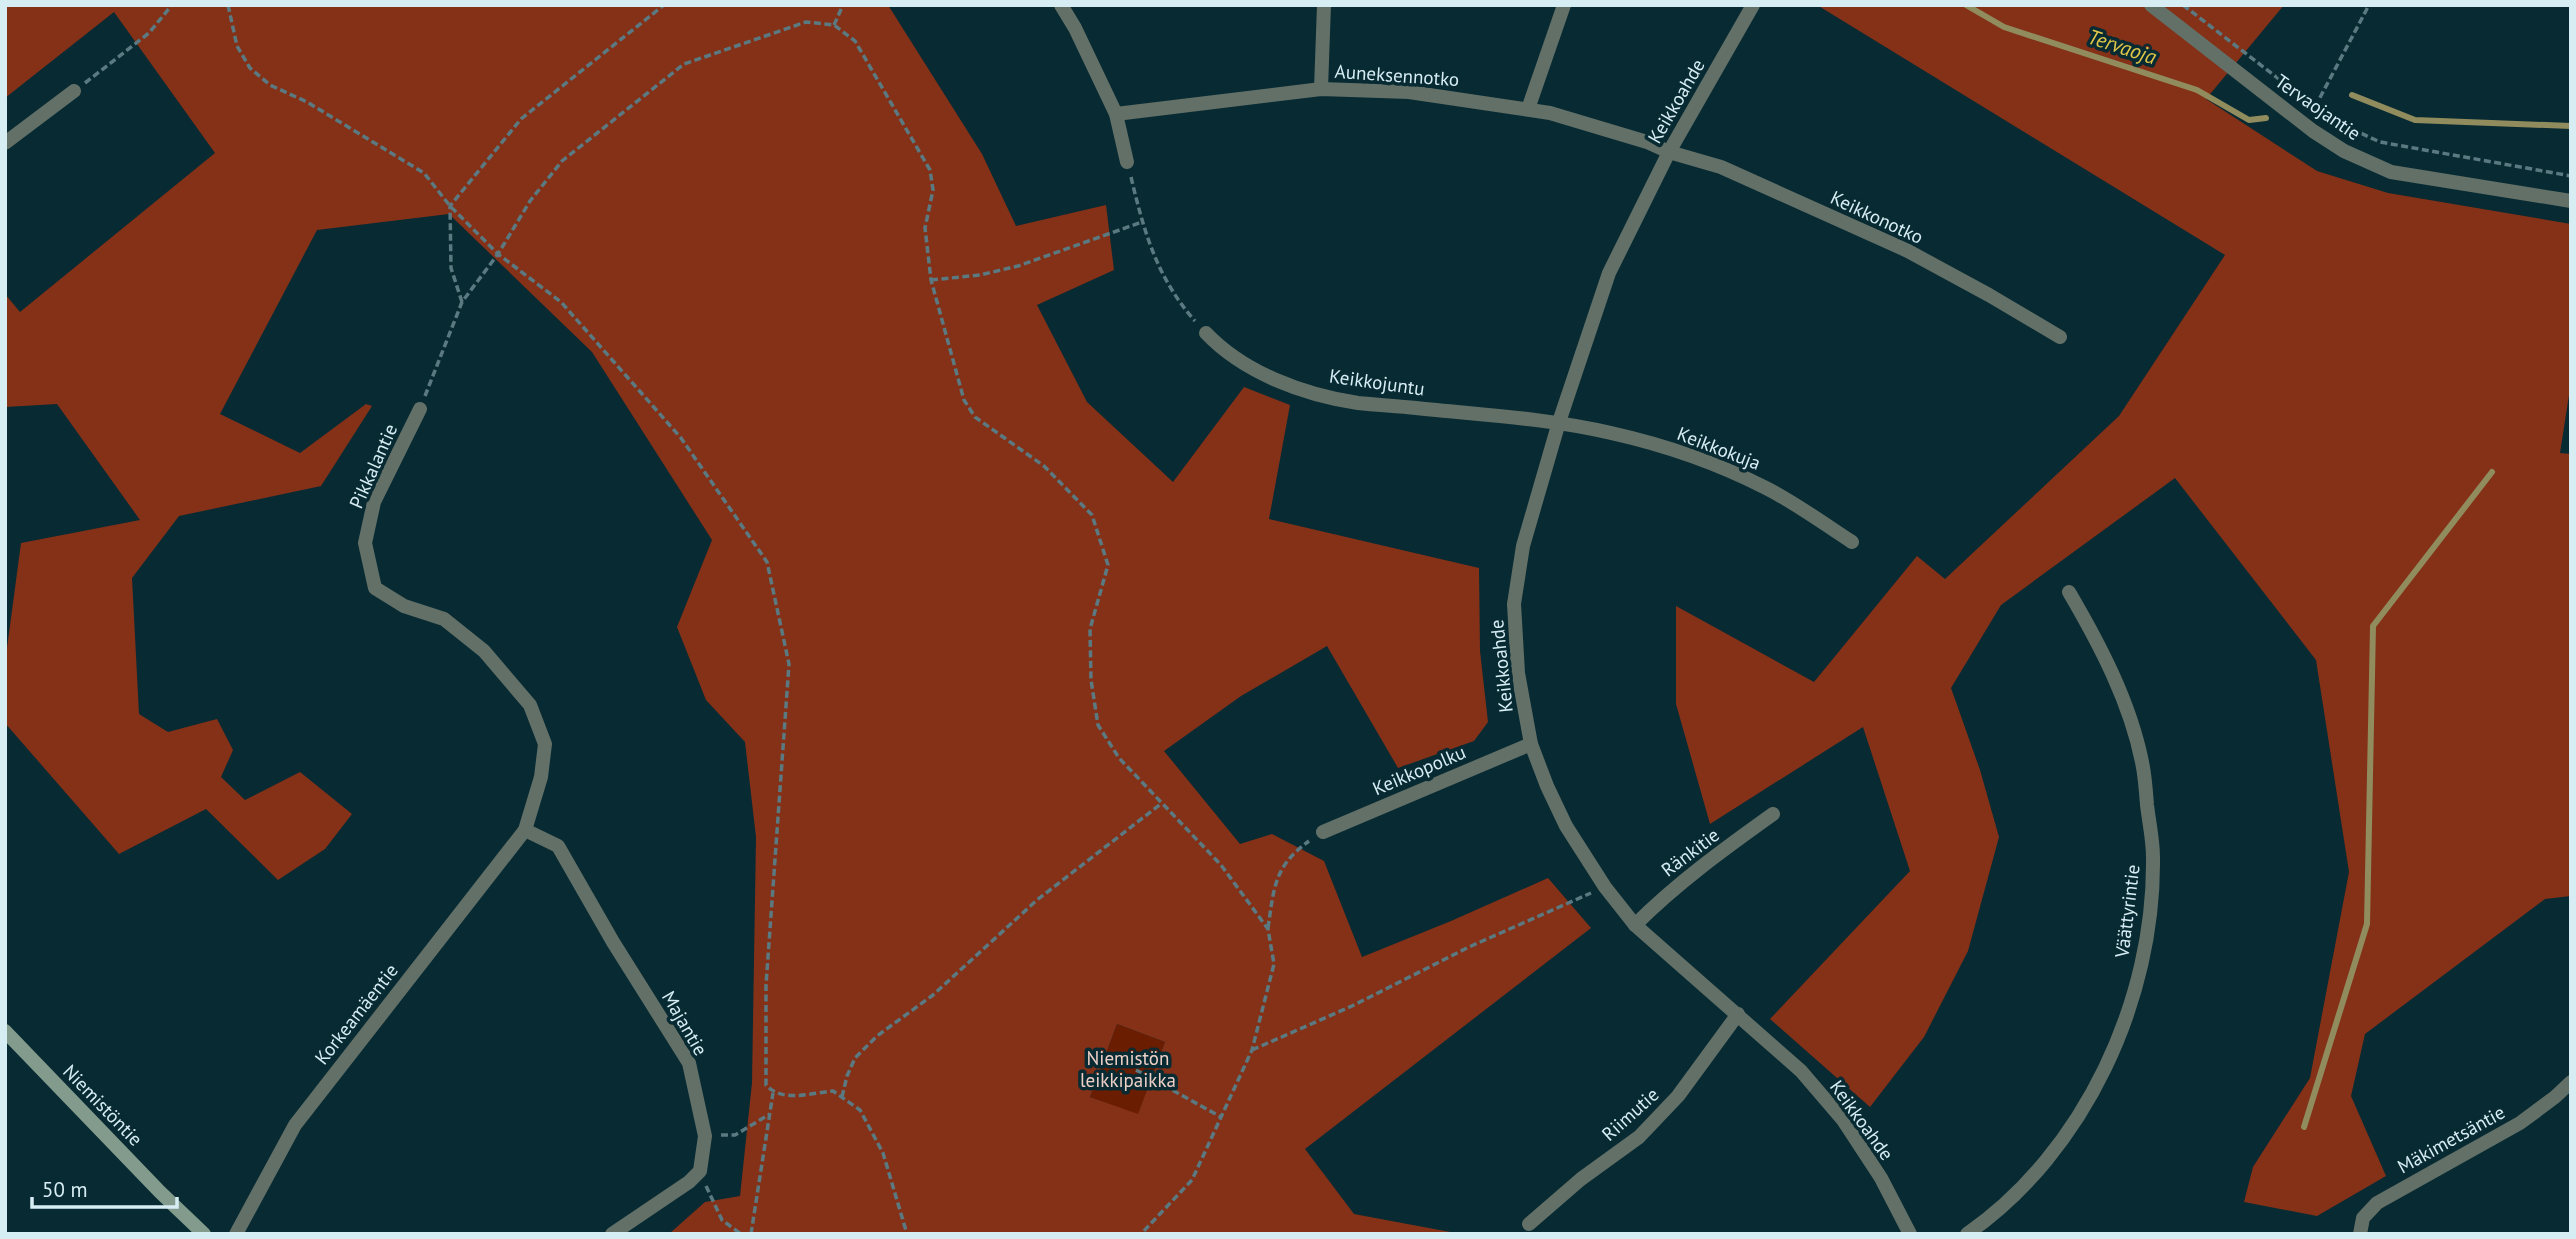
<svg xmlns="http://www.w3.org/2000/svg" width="2576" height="1239" viewBox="0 0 2576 1239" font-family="'PT Sans',sans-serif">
  <rect width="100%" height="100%" fill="#082a32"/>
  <path fill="#6b1d02" d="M1117 1024 1165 1042 1138 1115 1090 1097Z"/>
  <g fill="#843118" fill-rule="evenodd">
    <path d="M5 5H888L982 154 1016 226 1106 205 1114 270 1037 305 1087 402 1173 482 1244 387 1290 405 1269 519 1479 568 1480 651 1488 722 1474 741 1398 768 1327 646 1241 696 1164 751 1240 844 1272 834 1324 861 1362 957 1451 921 1548 878 1591 928 1305 1149 1354 1214 1461 1234H669L705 1202 740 1196 752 1083 756 837 745 742 706 700 677 627 712 540 592 352 449 214 317 230 220 414 300 453 366 404 372 406 321 486 179 516 132 578 139 714 168 732 217 719 233 750 221 777 245 800 300 772 352 814 325 849 278 880 206 809 119 854 5 723V663L21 543 140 520 57 404 5 407V294L20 312 215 153 114 12 5 98ZM1117 1024 1165 1042 1138 1114 1090 1097Z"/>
    <path d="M1817 5H2284L2206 99 2317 171 2388 193 2571 224V382L2560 453 2571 454V896L2545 899 2365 1034 2351 1096 2386 1176 2317 1216 2244 1202 2253 1167 2310 1078 2349 872 2316 660 2175 478 2001 605 1951 688 1980 770 1999 837 1968 951 1924 1037 1870 1107 1770 1019 1910 871 1863 727 1710 824 1676 704V606L1814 682 1917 556 1945 579 2119 416 2225 255Z"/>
  </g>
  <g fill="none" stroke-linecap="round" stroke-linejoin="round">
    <g stroke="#908c5e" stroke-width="6">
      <path d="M1966 5 2004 27 2197 90 2249 120 2266 118"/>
      <path d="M2352 95 2415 120 2571 126"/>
      <path d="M2304 1127 2367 924 2373 626 2492 472"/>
    </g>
    <g stroke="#5b7980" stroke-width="3.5" stroke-dasharray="7 3.5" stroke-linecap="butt">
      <path d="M228 5 237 46 250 68 270 85 307 102 424 173 450 206 498 254 561 302 681 438 767 562 789 664 766 985V1085C782 1103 811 1093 833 1091L860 1110 883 1153 907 1234"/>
      <path d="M2183 5 2332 120 2380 142 2571 176"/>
      <path d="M834 25 843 5"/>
      <path d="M85 83 149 33 172 5"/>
      <path d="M2315 107 2369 5"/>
      <path d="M1131 177C1144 232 1157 278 1195 321"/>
      <path d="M931 280 980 275 1018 266 1142 222"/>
      <path d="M462 302 451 268 450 206 521 119 664 5"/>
      <path d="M425 396 462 302 498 254 530 201 562 161 684 64 806 22 834 25 855 41 930 170 933 190 925 228 931 280 964 400 975 417 1044 466 1092 515 1108 565 1090 629 1091 680 1098 725 1119 758 1221 865 1268 929 1274 964 1252 1050 1192 1180 1141 1234"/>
      <path d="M1268 928C1274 888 1274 866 1309 841"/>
      <path d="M1252 1050 1352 1006 1469 947 1591 893"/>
      <path d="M1136 1070 1221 1117"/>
      <path d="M842 1097 847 1076 855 1058 877 1036 933 995 1037 900 1162 803"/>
      <path d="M721 1135H735L770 1114"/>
      <path d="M706 1186 722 1220 741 1234"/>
      <path d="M751 1234 773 1093"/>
    </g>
    <g stroke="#627067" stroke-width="14">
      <path d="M1061 5 1075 28 1116 114 1127 162"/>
      <path d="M1753 5 1669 152 1609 273 1559 422 1523 546 1514 604 1518 673 1531 744 1547 786 1566 826 1605 887 1635 925 1801 1071 1843 1120 1881 1178 1910 1234"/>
      <path d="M2151 5 2313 131 2344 151 2391 172 2571 201"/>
      <path d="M1321 89 1324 5"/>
      <path d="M1528 109 1564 5"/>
      <path d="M1116 114 1321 89 1409 92 1550 113 1647 142 1669 152 1721 167 1908 251 1989 295 2060 337"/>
      <path d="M5 143 74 91"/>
      <path d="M1206 333C1244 373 1304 395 1358 403 1377 405 1397 406 1416 408 1481 415 1547 418 1611 433 1665 445 1717 463 1766 488 1796 503 1824 524 1852 542"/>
      <path d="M525 830 558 846 613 942 689 1063 705 1136 700 1171 689 1182 612 1234"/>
      <path d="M1323 832 1531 744"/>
      <path d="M1635 925C1677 883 1724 849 1773 814"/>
      <path d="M1529 1224 1581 1179 1639 1137 1678 1096 1738 1014"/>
      <path d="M236 1234 295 1125 525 830 541 777 545 744 530 705 484 651 444 619 404 606 375 588 365 543 374 502 420 409"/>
      <path d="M1967 1234C2085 1152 2155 999 2153 857 2153 840 2149 822 2147 805 2146 791 2145 776 2142 762 2130 702 2100 645 2069 592"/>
      <path d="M2360 1234 2363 1218 2377 1203 2520 1123 2555 1097 2571 1082"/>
    </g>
    <path stroke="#839b8c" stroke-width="14" d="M5 1031 160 1192 204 1234"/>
  </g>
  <g text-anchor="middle" stroke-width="7" stroke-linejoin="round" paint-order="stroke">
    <g font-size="19" fill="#d7edf4" stroke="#082a32">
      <text transform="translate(1397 75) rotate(4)" y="7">Auneksennotko</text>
      <text transform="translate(1676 101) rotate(-60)" y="7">Keikkoahde</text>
      <text transform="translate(2318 107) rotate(35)" y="7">Tervaojantie</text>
      <text transform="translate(1877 217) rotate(25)" y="7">Keikkonotko</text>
      <text transform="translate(1377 382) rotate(8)" y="7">Keikkojuntu</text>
      <text transform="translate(1719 448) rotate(21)" y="7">Keikkokuja</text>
      <text transform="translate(373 466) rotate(-66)" y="7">Pikkalantie</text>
      <text transform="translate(1501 666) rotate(-96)" y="7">Keikkoahde</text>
      <text transform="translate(1419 770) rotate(-23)" y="7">Keikkopolku</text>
      <text transform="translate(1690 852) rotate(-37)" y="7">Ränkitie</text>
      <text transform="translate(2127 911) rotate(-83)" y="7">Väättyrintie</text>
      <text transform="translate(356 1014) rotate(-52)" y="7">Korkeamäentie</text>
      <text transform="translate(685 1023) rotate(60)" y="7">Majantie</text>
      <text transform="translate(103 1105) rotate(46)" y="7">Niemistöntie</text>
      <text transform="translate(1630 1114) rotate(-42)" y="7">Riimutie</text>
      <text transform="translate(1862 1120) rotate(54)" y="7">Keikkoahde</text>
      <text transform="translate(2451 1139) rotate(-29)" y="7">Mäkimetsäntie</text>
    </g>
    <g font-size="19" fill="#eed0c7" stroke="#082a32">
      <text x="1128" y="1065">Niemistön<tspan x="1128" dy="22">leikkipaikka</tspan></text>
    </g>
    <g font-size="21" font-style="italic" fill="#e0c649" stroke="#082a32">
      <text transform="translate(2122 47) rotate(18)" y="7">Tervaoja</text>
    </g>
  </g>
  <rect width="2576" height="1239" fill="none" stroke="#d7edf4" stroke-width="14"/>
  <path d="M32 1197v10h145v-10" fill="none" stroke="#d7edf4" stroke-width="3.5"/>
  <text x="42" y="1197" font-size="21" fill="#d7edf4" stroke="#082a32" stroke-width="5" paint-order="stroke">50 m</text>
</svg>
